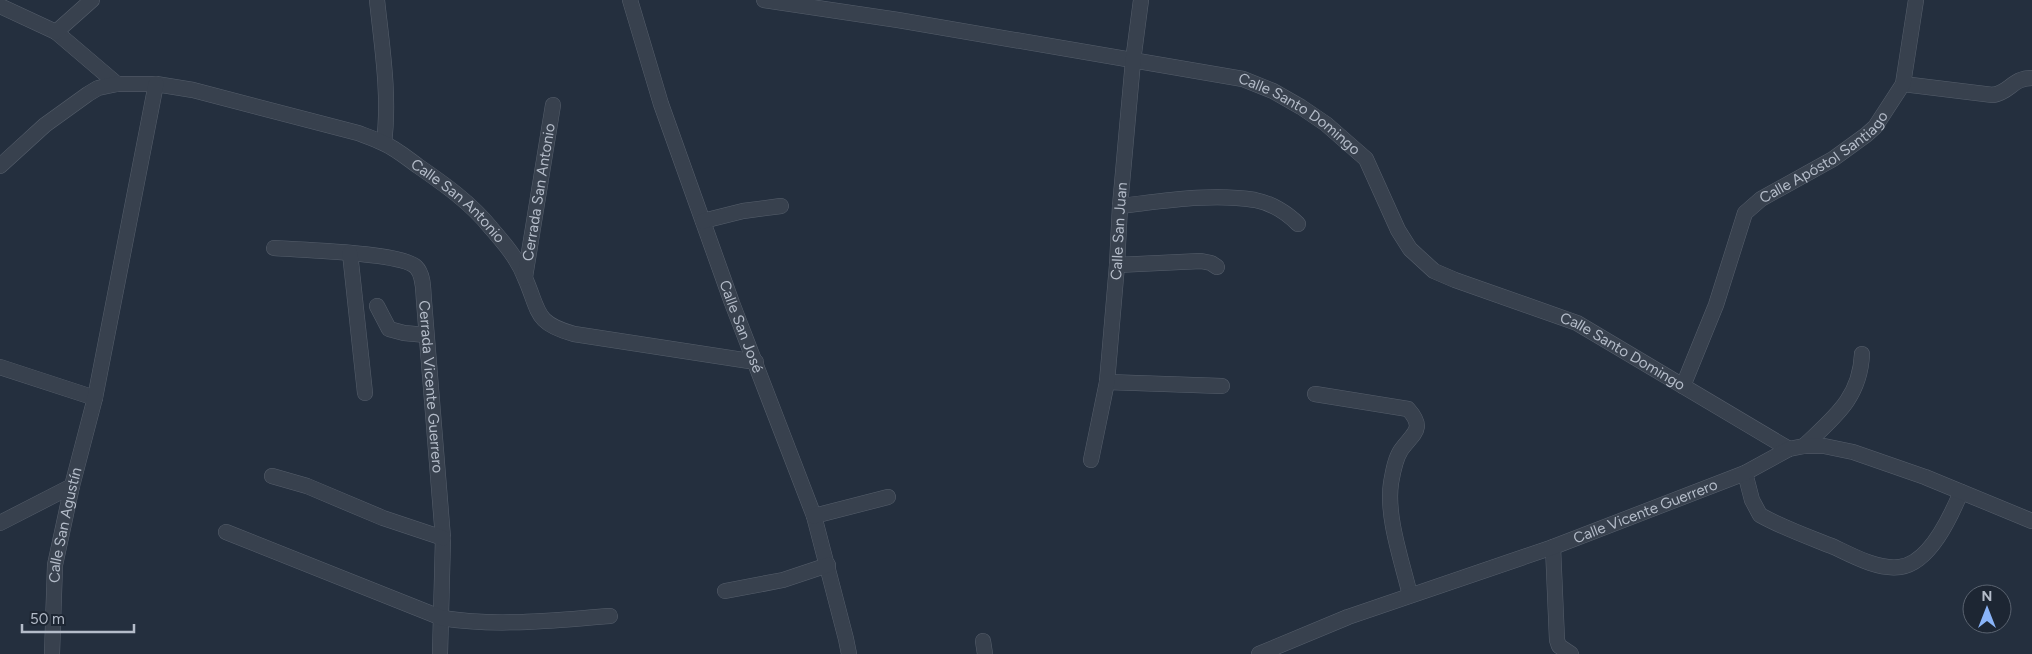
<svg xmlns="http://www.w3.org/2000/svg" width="2032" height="654" viewBox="0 0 2032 654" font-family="Figtree,sans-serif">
  <rect width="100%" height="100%" fill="#242f3e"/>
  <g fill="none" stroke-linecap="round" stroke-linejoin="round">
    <g stroke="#565f6c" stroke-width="16">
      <g id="minor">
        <path d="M377 0C382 47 390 96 384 143"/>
        <path id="s1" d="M630 0 661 104 732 303 814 516 846 639 849 654"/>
        <path id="s2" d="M764 0 898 20 1243 79 1273 91 1301 107 1326 124 1366 159 1398 230 1410 249 1434 271 1455 280 1577 323 1789 449"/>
        <path d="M0 6 56 32 117 84"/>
        <path d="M56 32 92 0"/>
        <path d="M1903 84 1993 95C2011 92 2012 78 2032 78"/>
        <path id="s3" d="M0 166 45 125 88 94 98 88 117 84H156L193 90 358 133C366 136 375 139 383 143 395 148 407 158 418 166 444 184 471 203 491 228 504 243 518 259 525 278 540 312 534 323 574 334L756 362"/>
        <path d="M1120 206C1164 201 1211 193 1255 200 1271 203 1287 213 1298 224"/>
        <path d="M703 221 743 211 781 206"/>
        <path id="s4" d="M274 248C299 250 401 252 416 267 424 275 423 290 424 301L443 538 440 654"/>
        <path d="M350 253 365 393"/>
        <path d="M1117 265 1201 261 1211 263 1217 267"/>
        <path id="s5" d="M525 277 553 105"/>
        <path d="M377 306 389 329 404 333 426 335"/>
        <path d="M0 367 95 398"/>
        <path d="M1107 382 1222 386"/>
        <path id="s6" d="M1683 386 1716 305 1745 213 1761 199 1833 159 1866 135 1875 127 1903 84 1916 0"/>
        <path d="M1315 394 1408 409C1426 429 1413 433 1401 450 1395 459 1393 472 1391 483 1386 517 1402 561 1410 595"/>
        <path d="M1804 446C1833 418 1860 399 1862 354"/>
        <path id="s7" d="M1091 460 1107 382 1117 265 1120 206 1133 61 1141 0"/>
        <path d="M1745 473 1752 500 1760 515C1783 528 1809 537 1834 547 1853 556 1878 570 1900 567 1930 563 1951 516 1961 492"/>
        <path d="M272 476 307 486 383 518 443 538"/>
        <path d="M814 516 888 497"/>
        <path d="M0 523 72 486"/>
        <path d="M226 532 442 618C497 627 555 620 610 616"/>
        <path d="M1553 547 1557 640 1559 646 1571 654"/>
        <path d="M725 591 783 580 828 565"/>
        <path d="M983 641 985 654"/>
        <path id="s8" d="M52 654 55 565 72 486 95 398 156 84"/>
        <path id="s9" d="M1259 654 1348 617 1553 547 1745 473 1789 449 1804 446H1824L1853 452 1925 477 2032 521"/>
      </g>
    </g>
    <use href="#minor" stroke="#38414e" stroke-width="15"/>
  </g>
  <g text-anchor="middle" stroke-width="4.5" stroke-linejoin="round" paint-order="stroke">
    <g font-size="15" fill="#b4bcc9" stroke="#1d2633">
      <text dy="5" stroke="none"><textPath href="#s2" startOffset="552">Calle Santo Domingo</textPath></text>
      <text dy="5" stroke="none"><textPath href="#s6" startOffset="281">Calle Apóstol Santiago</textPath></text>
      <text dy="5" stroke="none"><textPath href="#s5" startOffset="86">Cerrada San Antonio</textPath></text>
      <text dy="5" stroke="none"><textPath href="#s3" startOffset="514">Calle San Antonio</textPath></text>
      <text dy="5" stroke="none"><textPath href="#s7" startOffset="231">Calle San Juan</textPath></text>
      <text dy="5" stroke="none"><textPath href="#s1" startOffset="345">Calle San José</textPath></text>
      <text dy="5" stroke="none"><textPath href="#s2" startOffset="972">Calle Santo Domingo</textPath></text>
      <text dy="5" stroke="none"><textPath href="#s4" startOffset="266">Cerrada Vicente Guerrero</textPath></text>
      <text dy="5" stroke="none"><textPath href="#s9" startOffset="412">Calle Vicente Guerrero</textPath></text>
      <text dy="5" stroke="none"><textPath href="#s8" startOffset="130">Calle San Agustín</textPath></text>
    </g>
  </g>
  <g transform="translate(1987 609)"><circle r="24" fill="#1d2633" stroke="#59626f"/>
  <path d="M0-4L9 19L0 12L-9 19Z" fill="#8ab4f8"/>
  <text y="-8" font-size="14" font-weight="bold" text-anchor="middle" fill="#b4bcc9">N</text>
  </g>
  <path d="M22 624v8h112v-8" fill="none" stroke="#b4bcc9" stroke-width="2.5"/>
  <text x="30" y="624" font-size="15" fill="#b4bcc9" stroke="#1d2633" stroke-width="4" paint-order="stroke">50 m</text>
</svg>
